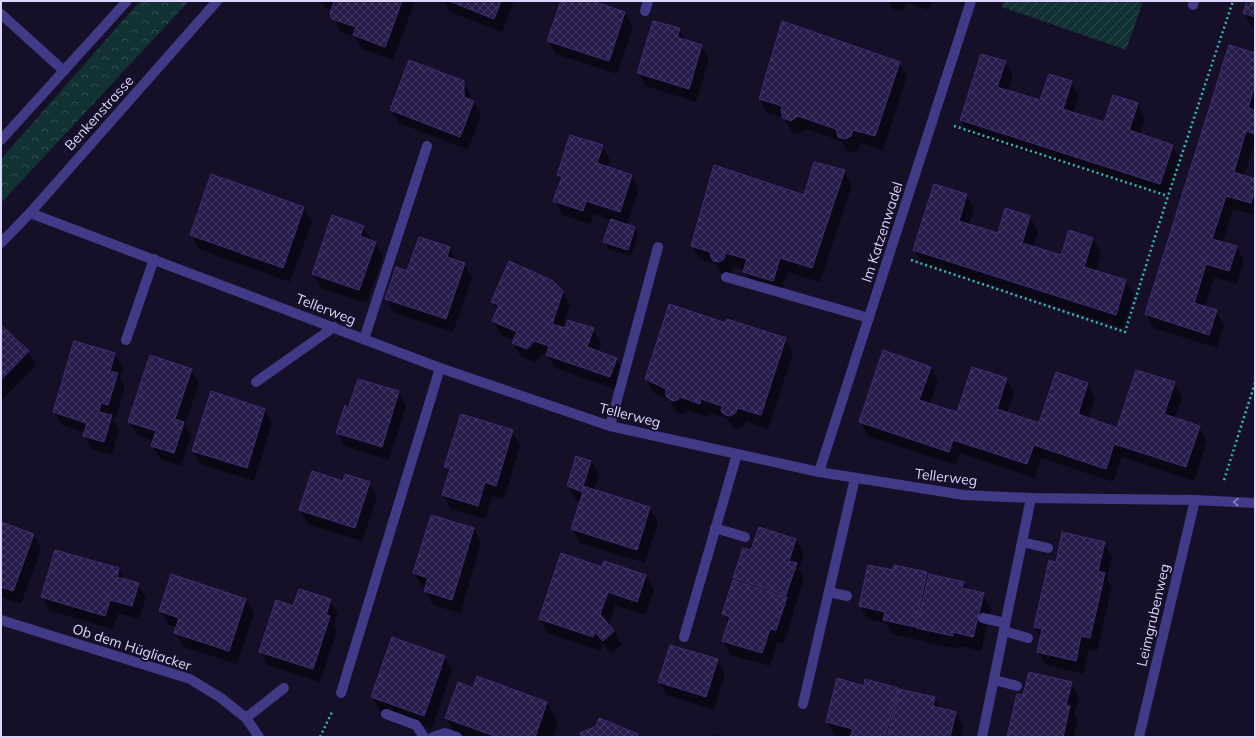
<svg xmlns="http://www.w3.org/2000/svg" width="1256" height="738" viewBox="0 0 1256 738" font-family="Mulish,sans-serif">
  <defs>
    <pattern id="forest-crowns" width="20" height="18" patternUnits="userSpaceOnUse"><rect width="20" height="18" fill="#123132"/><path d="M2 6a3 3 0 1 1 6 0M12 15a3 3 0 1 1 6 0" fill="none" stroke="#344e51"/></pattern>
    <pattern id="garden-furrows" width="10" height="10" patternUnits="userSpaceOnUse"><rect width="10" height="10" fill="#123132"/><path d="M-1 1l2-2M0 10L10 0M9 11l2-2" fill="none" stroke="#344e51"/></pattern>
    <pattern id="building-cross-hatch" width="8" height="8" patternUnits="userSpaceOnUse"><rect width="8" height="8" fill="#271b49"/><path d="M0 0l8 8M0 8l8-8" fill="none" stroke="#463b64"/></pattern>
  </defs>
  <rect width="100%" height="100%" fill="#150f28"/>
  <path fill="url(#forest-crowns)" d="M140 1H189L1 203V159Z"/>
  <path fill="url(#garden-furrows)" d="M1004 1H1143L1126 50 1002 7Z"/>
  <g fill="#0007">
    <path d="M321 1H415L393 60 362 49 355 37 341 32 333 18 331 11 325 8Z"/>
    <path d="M444 1H514L502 32 450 12Z"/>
    <path d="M562 1H597L599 4 625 13 633 27 617 74 556 54 548 41Z"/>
    <path d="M888 1H932L929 10 907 3 904 10 900 11 893 9Z"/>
    <path d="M1248 1H1255V28L1252 27 1244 13Z"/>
    <path d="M679 29 686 41 701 46 709 59 696 102 646 86 638 72Z"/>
    <path d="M1255 54V145L1254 144 1244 176 1255 180V215L1233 209 1223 243 1237 247 1244 261 1237 284 1214 277 1205 308 1216 311 1224 325 1217 348 1154 328 1146 314Z"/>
    <path d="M1005 62 1013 76 1008 91 1041 101 1071 82 1079 96 1073 114 1105 123 1137 104 1145 118 1139 135 1172 145 1180 159 1168 197 969 134 961 120Z"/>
    <path d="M899 63 907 76 883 150 861 143 858 150 854 153 847 151 841 141 806 129 799 134 792 132 783 117 767 113 760 99Z"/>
    <path d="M463 82 471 95V101L474 102 481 116 468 150 399 123 391 110Z"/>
    <path d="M602 146 610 160 607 168 632 176 639 189 627 225 634 228 638 234 631 256 608 249 605 242 612 220 593 214 590 224 562 215 555 201 561 181 558 175Z"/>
    <path d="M844 171 852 185 820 282 788 272 780 294 752 285 744 272 745 270 733 266 732 272 727 276 722 274 716 264 700 259 692 246 804 196Z"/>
    <path d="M212 176 304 208 312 222 290 282 199 249 191 235Z"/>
    <path d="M934 185 966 195 974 209 969 225 998 234 1006 209 1030 217 1038 231 1033 247 1062 256 1069 231 1093 239 1101 252 1095 271 1126 281 1134 295 1123 328 922 264 914 250Z"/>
    <path d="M363 227 371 240 375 242 383 256 367 303 321 288 313 274Z"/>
    <path d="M449 248 457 261 464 264 472 278 453 332 394 313 386 299 408 272Z"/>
    <path d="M562 291 570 305 562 328 566 329H593L601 343 598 352 616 358 624 372 618 390 555 368 548 356 542 354 535 362 521 357 513 343 514 341 501 335 493 321 497 311 492 302Z"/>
    <path d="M727 324 785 339 793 353 768 429 746 421 743 427 738 429 733 428 726 418 709 412 707 417 689 410 685 413 680 414 675 410 670 400 654 393 646 379Z"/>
    <path d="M1 326 28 352 36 365 1 401Z"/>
    <path d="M74 342 115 354 123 368 120 378 125 387 116 418 112 417 119 430 112 455 92 449 85 436V433L62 425 54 412Z"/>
    <path d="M930 367 938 381 930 404 958 414 1006 379 1014 393 1007 413 1040 424 1088 384 1095 398 1088 419 1118 429 1174 383 1182 397 1175 419 1199 427 1207 441 1194 481 1122 457 1113 482 1041 458 1035 478 960 453 956 465 868 436 861 422Z"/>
    <path d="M191 370 199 383 185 425 191 436 181 466 160 459 152 445 154 441 137 435 129 422Z"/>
    <path d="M398 392 406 406 389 460 345 446 337 433 349 411Z"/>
    <path d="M264 409 272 423 254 481 201 464 193 451Z"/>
    <path d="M512 431 520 445 504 499 492 496 485 519 451 509 443 495 449 474 446 467Z"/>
    <path d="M591 461 599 475 594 490 650 508 658 522 645 563 580 543 572 529 581 501 576 500 568 486Z"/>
    <path d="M343 483H369L377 497 362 541 308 524 300 510Z"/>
    <path d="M1 523 34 535 41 549 21 604 1 597Z"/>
    <path d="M759 528 796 540 804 554 799 569 804 578 794 609 792 608 794 612 784 643H777L770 666 731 655 723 641 729 624 723 614 736 582 734 578 752 552Z"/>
    <path d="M474 529 481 543 460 613 433 605 425 591 426 588 422 587 414 573Z"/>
    <path d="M1104 543 1112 557 1107 579 1112 587 1097 651 1089 649 1083 674 1046 665 1038 652 1041 638 1035 627 1056 563Z"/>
    <path d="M602 568 646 576 654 590 645 615 615 605 609 625 614 631 622 645 611 653 603 644 601 651 548 633 540 619Z"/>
    <path d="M119 569 125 580 138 584 146 597 139 619 118 613 113 629 50 611 42 597Z"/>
    <path d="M894 571 927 573 929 577 963 583 967 590 983 594 991 608 981 651 961 646 960 649 925 642 923 638V641L892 634 886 623 868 619 860 606Z"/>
    <path d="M172 576 246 600 254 613 237 664 183 647 176 633 177 628 168 624 160 611Z"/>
    <path d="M330 600 338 613 334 626 337 631 320 682 268 665 260 652 294 607Z"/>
    <path d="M444 656 452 670 432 729 380 711 372 697Z"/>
    <path d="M717 660 725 674 714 710 667 695 659 682Z"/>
    <path d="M1071 683 1079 697 1074 715 1078 720 1074 737H1008L1024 697Z"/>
    <path d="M864 687 897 688 899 692 900 690 935 698 941 709 955 713 963 726 961 737H841L834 735 827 721Z"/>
    <path d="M473 689 547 703 558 722 553 737H457L446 718Z"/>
    <path d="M713 734 723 737H712Z"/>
  </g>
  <g fill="url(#building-cross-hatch)" stroke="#402d75">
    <path d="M332 1H402L385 47 353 35 356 27 332 19 330 13 334 2Z"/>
    <path d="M449 1H501L494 19Z"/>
    <path d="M561 1H592L625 12 609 61 547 41Z"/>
    <path d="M1247 1H1255V17L1243 13Z"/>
    <path d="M653 21 680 28 677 37 702 45 689 89 637 73Z"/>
    <path d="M782 21 900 62 875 136 853 130 851 136 845 139 838 137 836 129 798 116 791 121 783 118 781 111 782 106 759 99Z"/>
    <path d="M1229 45 1255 53V84L1248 108 1255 110V134L1246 131 1234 172 1255 179V189L1251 203 1226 196 1212 239 1237 246 1229 271 1206 264 1194 303 1217 310 1209 335 1145 314Z"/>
    <path d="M981 54 1006 61 997 87 1040 100 1049 74 1072 81 1063 109 1104 122 1113 95 1138 103 1129 130 1173 145 1160 184 960 120Z"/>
    <path d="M409 60 464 81V97L474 101 460 137 390 110Z"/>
    <path d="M570 135 603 145 597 163 632 175 620 212 586 201 583 211 553 201 562 177 557 175Z"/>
    <path d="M814 162 845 170 812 268 780 258 773 281 743 272 747 259 725 253 724 259 719 262 713 261 711 257 710 252 691 246 714 165 804 195Z"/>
    <path d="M211 174 304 207 283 268 190 235Z"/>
    <path d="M934 184 967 194 959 221 998 233 1005 208 1030 216 1022 243 1061 255 1069 230 1093 238 1084 267 1126 280 1116 315 913 250Z"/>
    <path d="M332 215 364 226 360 236 376 242 359 290 312 274Z"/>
    <path d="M611 219 635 227 628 250 603 242Z"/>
    <path d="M419 237 450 247 447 257 465 263 446 319 385 299 396 267 407 271Z"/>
    <path d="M509 261 553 281 563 291 552 324 565 328 568 320 594 328 587 347 617 358 610 377 546 355 549 346 534 341 527 349 512 343 517 332 492 321 499 305 491 302Z"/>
    <path d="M669 304 726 323 727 319 786 338 761 415 738 408 735 413 730 416 725 415 721 411 722 406 701 399 700 404 681 397 677 400 672 401 666 396V389L645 379Z"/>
    <path d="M1 325 29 351 1 380Z"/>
    <path d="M74 341 115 353 110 371 118 373 108 405 101 403 99 412 112 415 104 442 83 436 87 423 53 412Z"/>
    <path d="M883 350 931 367 919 400 957 412 972 367 1007 378 997 409 1039 423 1056 372 1088 383 1078 414 1117 428 1136 370 1175 382 1164 414 1200 426 1186 467 1114 444 1106 469 1034 445 1027 464 953 440 949 452 859 422Z"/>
    <path d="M150 355 192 369 175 419 184 422 174 453 151 446 156 431 128 422Z"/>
    <path d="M358 379 399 391 382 447 336 433 345 405 348 409Z"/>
    <path d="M211 391 265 409 247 468 192 451Z"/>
    <path d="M461 414 513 430 496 486 485 482 478 506 442 495 450 469 444 467Z"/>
    <path d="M576 456 591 461 583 486 650 507 637 550 571 529 583 492 567 486Z"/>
    <path d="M312 471 343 481 345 474 370 482 355 528 299 510Z"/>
    <path d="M431 515 474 528 452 600 424 591 428 578 413 573Z"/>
    <path d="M1 522 34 534 13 591 1 587Z"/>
    <path d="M759 527 796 539 789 561 797 563 786 595 733 578 743 548 751 550Z"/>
    <path d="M1062 532 1105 542 1098 571 1105 573 1090 638 1081 636 1076 661 1037 652 1042 629 1034 627 1049 560 1056 562Z"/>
    <path d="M55 550 119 568 117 577 139 583 132 606 110 600 105 616 41 597Z"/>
    <path d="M561 553 602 567 604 561 646 575 637 602 608 592 600 614 614 631 603 641 595 632 593 637 539 619Z"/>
    <path d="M868 565 893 570 894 565 927 572 915 627 883 620 885 612 859 606Z"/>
    <path d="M171 574 246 599 229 651 174 633 179 618 159 611Z"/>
    <path d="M929 574 964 582 962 588 984 593 973 637 953 632V636L916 628Z"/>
    <path d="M733 580 787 597 776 630 770 629 762 653 722 641 730 617 722 614Z"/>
    <path d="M299 589 331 599 326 615 330 616 313 669 259 652 276 600 293 606Z"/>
    <path d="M392 637 445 656 424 716 371 697Z"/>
    <path d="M670 645 718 659 706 697 658 682Z"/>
    <path d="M1029 672 1072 682 1066 705 1070 706 1063 737H1007L1017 694 1023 695Z"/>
    <path d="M477 676 547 702 535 737H497L445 718 458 682 473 688Z"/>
    <path d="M837 678 864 686 865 679 898 688 885 737H850L853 729 826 722Z"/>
    <path d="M899 689 935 697 933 706 956 712 950 737H887Z"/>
    <path d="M599 718 638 734 637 737H581L580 733 596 726Z"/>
  </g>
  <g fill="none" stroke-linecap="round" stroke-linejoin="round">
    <g stroke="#2ebbbb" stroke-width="2.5" stroke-dasharray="2 3" stroke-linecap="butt">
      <path d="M954 126 1168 196"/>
      <path d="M911 260 1125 332 1168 196 1233 1"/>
      <path d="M1224 480 1255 383"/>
      <path d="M320 737 332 712"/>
    </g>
    <g stroke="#413a87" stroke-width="10">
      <path d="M1193 5 1194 1"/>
      <path d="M645 11 648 1"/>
      <path d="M726 277 869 318"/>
      <path d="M364 339 427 146"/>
      <path d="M126 340 154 259"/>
      <path d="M256 382 334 327"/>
      <path d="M610 426 658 247"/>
      <path d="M715 528 745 537"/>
      <path d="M1022 542 1048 548"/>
      <path d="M829 592 847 596"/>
      <path d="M983 618 1005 623"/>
      <path d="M1004 631 1028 638"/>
      <path d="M684 637 737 454"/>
      <path d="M994 680 1017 686"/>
      <path d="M341 693 440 368"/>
      <path d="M803 704 855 478"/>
      <path d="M386 714 416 725 424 737"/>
      <path d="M246 718 284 688"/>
      <path d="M433 737 445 733 457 737"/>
      <path d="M982 737 1031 498"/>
    </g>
    <g stroke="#413a87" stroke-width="10">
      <path d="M1 14 64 71"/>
      <path d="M1 140 127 1"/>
      <path d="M30 213 440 368 610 426 819 472 964 495 1031 498 1195 500 1255 503"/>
      <path d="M1 243 30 213 217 1"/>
      <path d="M819 472 971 1"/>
      <path d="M1 620 190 679 221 698 246 718 259 737"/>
      <path d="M1139 737 1195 500"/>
    </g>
  </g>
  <defs><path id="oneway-chevron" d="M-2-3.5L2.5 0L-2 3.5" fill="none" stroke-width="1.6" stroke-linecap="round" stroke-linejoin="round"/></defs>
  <use stroke="#8780bd" href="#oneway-chevron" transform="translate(1236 502) rotate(-178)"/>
  <g text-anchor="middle" stroke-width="4" stroke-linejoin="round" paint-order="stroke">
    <g font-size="14" fill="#ddd6ff" stroke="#150f28">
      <text transform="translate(99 113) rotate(-48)" y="5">Benkenstrasse</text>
      <text transform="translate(882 232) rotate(-72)" y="5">Im Katzenwadel</text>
      <text transform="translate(326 309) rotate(21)" y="5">Tellerweg</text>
      <text transform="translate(630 415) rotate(14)" y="5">Tellerweg</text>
      <text transform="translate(946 477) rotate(7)" y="5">Tellerweg</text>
      <text transform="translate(1153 615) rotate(-77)" y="5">Leimgrubenweg</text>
      <text transform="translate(132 647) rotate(18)" y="5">Ob dem Hügliacker</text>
    </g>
  </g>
  <rect width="1256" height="738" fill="none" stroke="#ddd6ff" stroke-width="4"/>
</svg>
